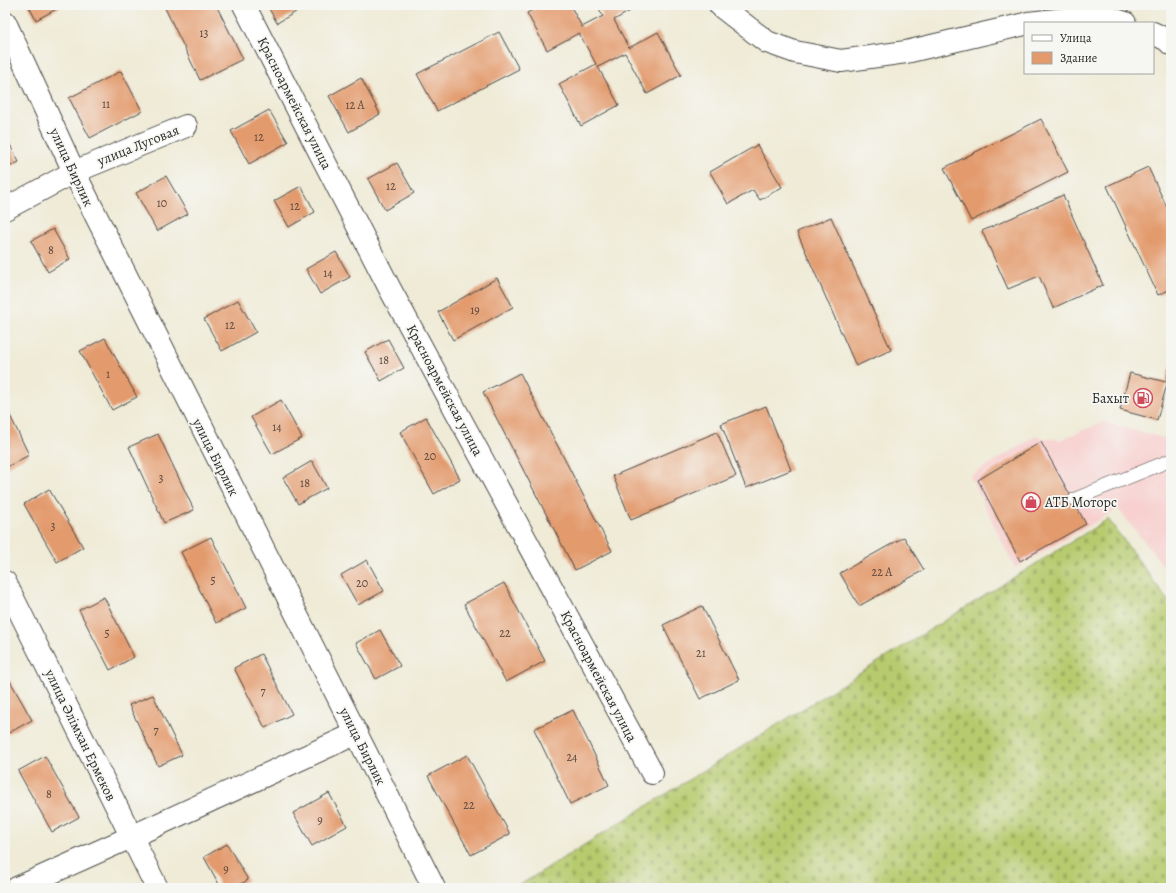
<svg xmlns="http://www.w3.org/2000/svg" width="1176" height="893" viewBox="0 0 1176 893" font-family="Alegreya,serif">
  <defs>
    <pattern id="cemetery-stones" width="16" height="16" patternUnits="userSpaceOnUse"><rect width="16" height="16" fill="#b7cb6e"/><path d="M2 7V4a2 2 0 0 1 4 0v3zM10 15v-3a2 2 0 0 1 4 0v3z" fill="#9eae5f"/></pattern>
  </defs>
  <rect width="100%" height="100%" fill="#f6f6f2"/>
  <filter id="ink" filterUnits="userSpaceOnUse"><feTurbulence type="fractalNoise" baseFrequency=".025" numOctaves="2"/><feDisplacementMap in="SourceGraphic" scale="8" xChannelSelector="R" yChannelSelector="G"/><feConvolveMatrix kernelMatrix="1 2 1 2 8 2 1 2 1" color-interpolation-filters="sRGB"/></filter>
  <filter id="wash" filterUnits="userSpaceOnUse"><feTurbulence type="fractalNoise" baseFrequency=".012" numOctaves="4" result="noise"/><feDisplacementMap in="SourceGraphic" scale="16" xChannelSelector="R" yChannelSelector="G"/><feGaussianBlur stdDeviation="0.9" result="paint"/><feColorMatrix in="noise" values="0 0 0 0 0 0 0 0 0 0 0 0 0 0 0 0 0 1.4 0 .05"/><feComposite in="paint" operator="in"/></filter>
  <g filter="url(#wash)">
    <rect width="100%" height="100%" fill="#efebd7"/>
    <path fill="#f7d0cf" d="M1103 422 1171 440V575L1118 509 1015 568 970 476 1035 437 1060 440Z"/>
    <path fill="url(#cemetery-stones)" stroke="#717b4c" d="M1108 519 1171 605V888H515Z"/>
    <g id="blocks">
      <g fill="#e39b6e">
        <path d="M28 5H64L36 20Z"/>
        <path d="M166 5H216L243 59 200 80 164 6Z"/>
        <path d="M267 5H306V6L277 23Z"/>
        <path d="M542 5H570L582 27 603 16 597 5H641L614 20 629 48 658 32 681 75 647 94 625 53 598 67 619 105 581 126 559 84 596 64 579 33 547 50 527 13Z"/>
        <path d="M499 32 519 69 437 111 417 74Z"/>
        <path d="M121 71 142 111 90 138 69 98Z"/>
        <path d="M361 78 380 114 349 132 329 96Z"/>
        <path d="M269 110 288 142 249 164 231 131Z"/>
        <path d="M1041 119 1068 172 971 221 944 168Z"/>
        <path d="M5 135 19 162 5 169Z"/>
        <path d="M757 145 782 187 760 200 753 190 728 204 710 172Z"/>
        <path d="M397 163 414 193 385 210 368 179Z"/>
        <path d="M1148 167 1171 216V289L1158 295 1107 186Z"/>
        <path d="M166 176 188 214 157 231 136 193Z"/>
        <path d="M301 186 315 212 289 227 274 201Z"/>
        <path d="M1063 195 1103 285 1053 308 1039 276 1008 289 982 231Z"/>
        <path d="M831 217 891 350 856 366 797 232Z"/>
        <path d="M53 229 70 259 48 272 31 241Z"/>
        <path d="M336 252 350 277 320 294 306 269Z"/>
        <path d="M497 278 513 307 453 340 438 312Z"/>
        <path d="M238 300 256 332 222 351 204 319Z"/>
        <path d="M105 338 137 397 112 410 80 351Z"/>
        <path d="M388 339 404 368 381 381 365 352Z"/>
        <path d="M1170 365 1171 385 1167 384 1157 420 1120 410 1130 373 1166 382Z"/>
        <path d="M520 373 612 551 575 570 483 392Z"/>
        <path d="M281 400 302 438 272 454 251 417Z"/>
        <path d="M5 405 29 455 5 468Z"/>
        <path d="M766 406 791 470 746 488 721 424Z"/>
        <path d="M426 417 460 479 434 494 400 432Z"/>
        <path d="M717 432 736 476 631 520 613 476Z"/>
        <path d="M158 434 194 510 164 523 129 447Z"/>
        <path d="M1041 442 1086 524 1020 561 978 480Z"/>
        <path d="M312 461 327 488 298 504 283 478Z"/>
        <path d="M49 489 83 547 57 562 24 504Z"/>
        <path d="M211 537 246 608 216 623 181 552Z"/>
        <path d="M904 537 924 570 859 606 840 573Z"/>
        <path d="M367 560 384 591 358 605 341 575Z"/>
        <path d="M504 583 545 661 506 682 464 604Z"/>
        <path d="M104 597 134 657 110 670 79 610Z"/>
        <path d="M702 606 739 680 700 699 663 625Z"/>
        <path d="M380 630 400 666 376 679 356 643Z"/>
        <path d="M261 654 292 714 265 728 234 668Z"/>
        <path d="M5 672 32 720 5 735Z"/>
        <path d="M153 695 182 755 158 766 129 705Z"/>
        <path d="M573 710 609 785 570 804 534 729Z"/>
        <path d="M467 755 510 834 471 855 428 776Z"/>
        <path d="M45 756 79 817 52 832 18 771Z"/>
        <path d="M329 793 347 826 312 846 293 813Z"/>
        <path d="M227 844 248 880 233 888H221L204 857Z"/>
      </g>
    </g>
  </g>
  <g filter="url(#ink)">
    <use href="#blocks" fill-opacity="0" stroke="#484845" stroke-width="1"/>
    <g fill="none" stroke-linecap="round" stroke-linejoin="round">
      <g stroke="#484845" stroke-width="14">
        <path id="service" d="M1075 499 1171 460"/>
      </g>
      <g stroke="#484845" stroke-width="24">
        <g id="minor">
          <path d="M244 5 390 289 652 773"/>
          <path d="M720 5 723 8 767 42 795 52 841 61 906 52 1025 24"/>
          <path d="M5 22 74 172 434 888"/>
          <path d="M1028 23 1075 18 1107 17 1125 23"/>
          <path d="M1153 33 1167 40 1171 44"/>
          <path d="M5 209 74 172 186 126"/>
          <path d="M5 582 157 888"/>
          <path d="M17 888 131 837 357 733"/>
        </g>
      </g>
      <use href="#service" stroke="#fff" stroke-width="13"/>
      <use href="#minor" stroke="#fff" stroke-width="22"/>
    </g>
  </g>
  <defs>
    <g id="fuel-ring" transform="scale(1)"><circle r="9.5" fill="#f6f6f2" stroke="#d1495b" stroke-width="1.5"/><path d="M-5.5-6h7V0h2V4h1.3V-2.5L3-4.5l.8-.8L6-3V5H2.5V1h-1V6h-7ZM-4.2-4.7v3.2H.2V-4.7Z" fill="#d1495b"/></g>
    <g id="shop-ring" transform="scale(1)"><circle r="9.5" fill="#f6f6f2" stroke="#d1495b" stroke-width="1.5"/><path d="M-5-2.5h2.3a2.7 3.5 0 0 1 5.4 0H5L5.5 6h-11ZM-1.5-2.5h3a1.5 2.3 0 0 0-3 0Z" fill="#d1495b"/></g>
  </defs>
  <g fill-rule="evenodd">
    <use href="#fuel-ring" x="1143" y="398"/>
    <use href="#shop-ring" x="1031" y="502"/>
  </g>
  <g text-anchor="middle" stroke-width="3.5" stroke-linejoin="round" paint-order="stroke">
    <g font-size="12" fill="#59473c">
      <text x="204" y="37">13</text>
      <text x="106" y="108">11</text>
      <text x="355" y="109">12 А</text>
      <text x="259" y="141">12</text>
      <text x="391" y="190">12</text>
      <text x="162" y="207">10</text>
      <text x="295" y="210">12</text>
      <text x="51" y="254">8</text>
      <text x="328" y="277">14</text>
      <text x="475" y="314">19</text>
      <text x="230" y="329">12</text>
      <text x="384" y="364">18</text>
      <text x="108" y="378">1</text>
      <text x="277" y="431">14</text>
      <text x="430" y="460">20</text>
      <text x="161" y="482">3</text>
      <text x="305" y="487">18</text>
      <text x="53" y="530">3</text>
      <text x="882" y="576">22 А</text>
      <text x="213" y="584">5</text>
      <text x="362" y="587">20</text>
      <text x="107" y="637">5</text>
      <text x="505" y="637">22</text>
      <text x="701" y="657">21</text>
      <text x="263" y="695">7</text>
      <text x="156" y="734">7</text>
      <text x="572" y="761">24</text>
      <text x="49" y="798">8</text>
      <text x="469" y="809">22</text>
      <text x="320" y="824">9</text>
      <text x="226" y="873">9</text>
    </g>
    <g font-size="14" fill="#2b2b2b" stroke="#f6f6f2">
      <text transform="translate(295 103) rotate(63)" y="5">Красноармейская улица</text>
      <text transform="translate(138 145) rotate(-22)" y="5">улица Луговая</text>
      <text transform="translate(72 167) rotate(65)" y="5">улица Бирлик</text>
      <text transform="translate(445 390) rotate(62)" y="5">Красноармейская улица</text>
      <text transform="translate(216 457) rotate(63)" y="5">улица Бирлик</text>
      <text transform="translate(599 676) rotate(62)" y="5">Красноармейская улица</text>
      <text transform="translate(81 735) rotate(64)" y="5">улица Әлімхан Ермеков</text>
      <text transform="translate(363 746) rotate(63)" y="5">улица Бирлик</text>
    </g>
    <g font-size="14" fill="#2b2b2b" stroke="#f6f6f2" text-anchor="end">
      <text x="1129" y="403">Бахыт</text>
      <text x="1045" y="507" text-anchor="start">АТБ Моторс</text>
    </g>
  </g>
  <rect width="1176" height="893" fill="none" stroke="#f6f6f2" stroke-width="20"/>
  <rect x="1024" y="22" width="130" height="52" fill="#f6f6f2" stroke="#a5a5a2"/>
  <rect x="1032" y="35" width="20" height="6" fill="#ffffff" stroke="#a5a5a2"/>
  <text x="1060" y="42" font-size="12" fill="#2b2b2b">Улица</text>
  <rect x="1032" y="52" width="20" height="12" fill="#e39b6e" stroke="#a5a5a2"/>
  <text x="1060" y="62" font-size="12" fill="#2b2b2b">Здание</text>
</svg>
